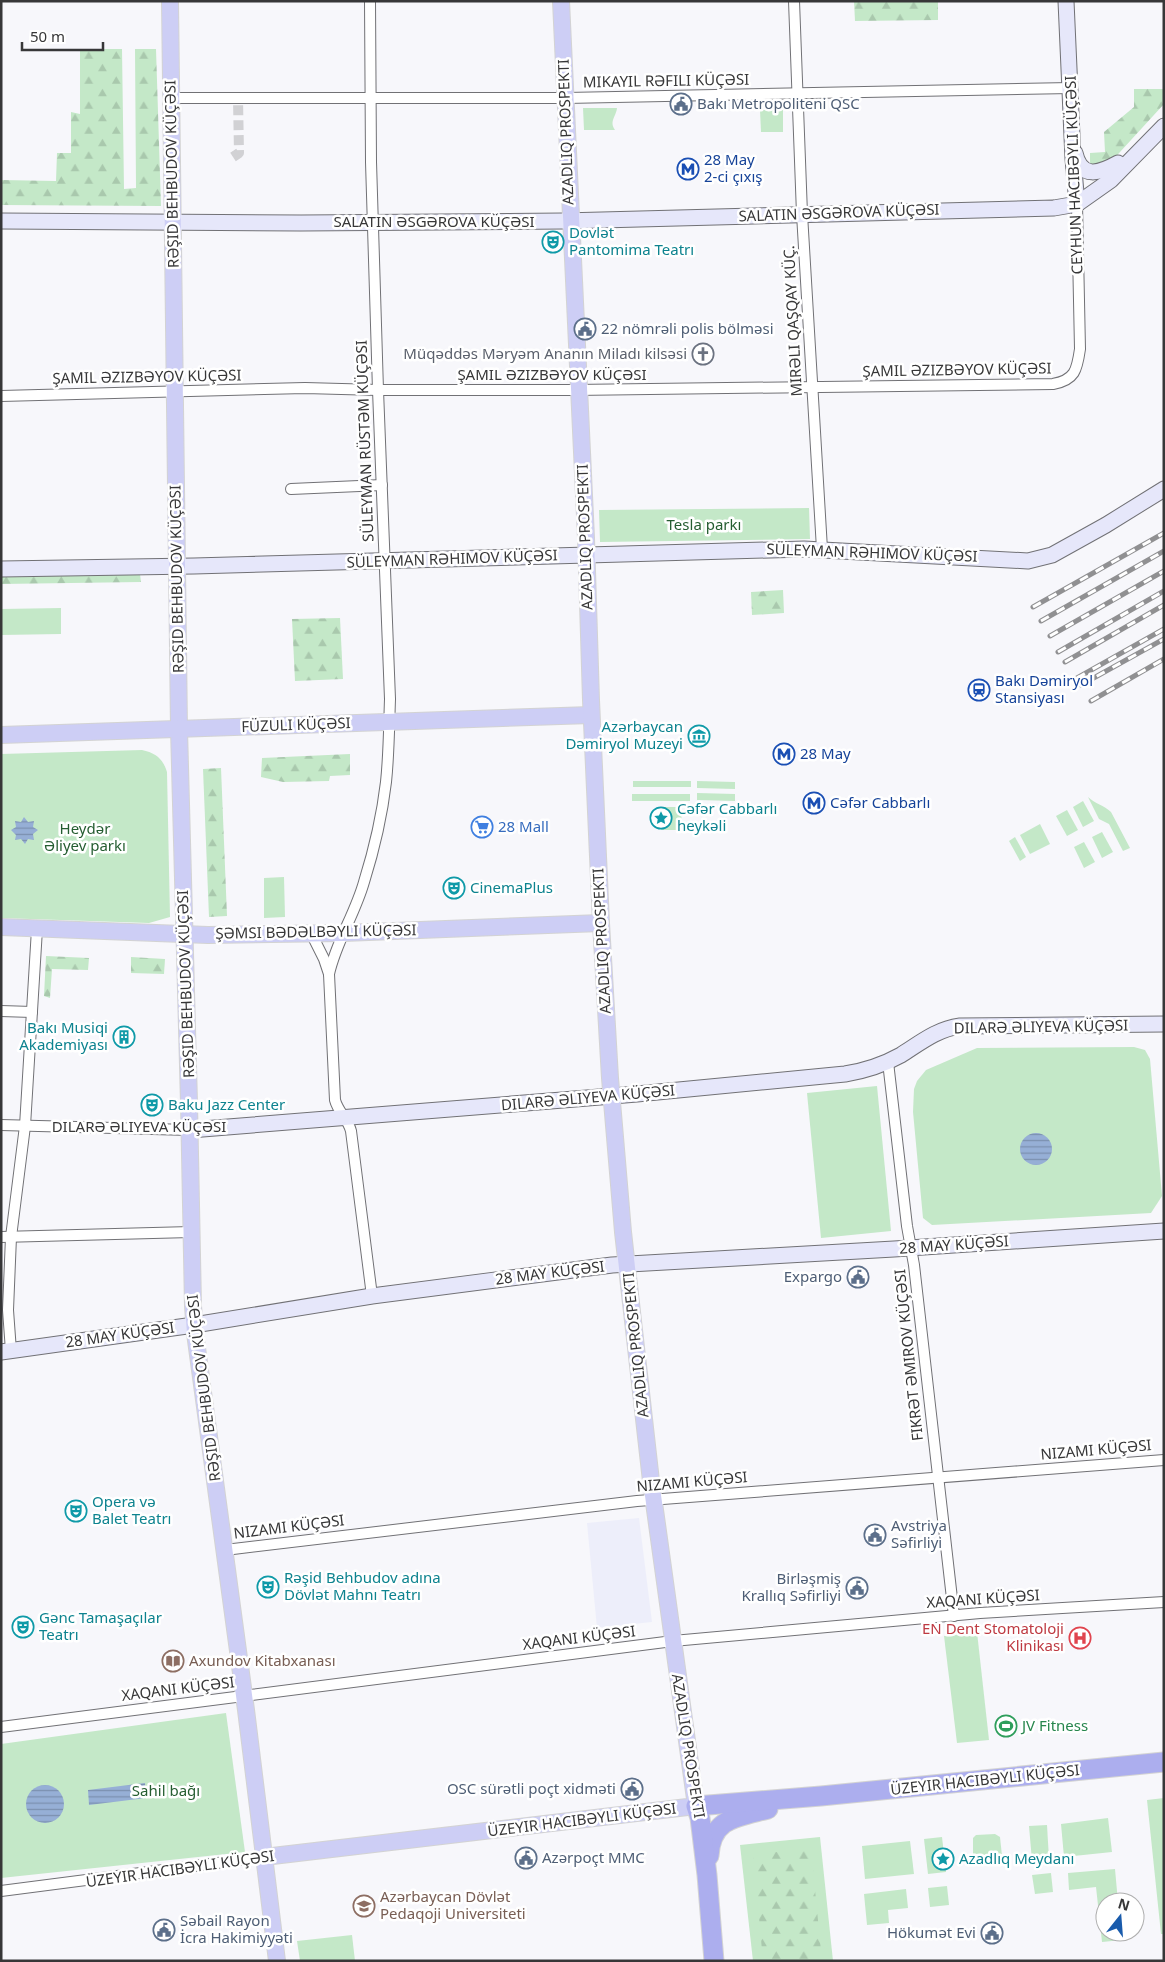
<svg xmlns="http://www.w3.org/2000/svg" width="1165" height="1962" viewBox="0 0 1165 1962" font-family="'Noto Sans',sans-serif">
  <defs>
    <pattern id="forest-firs" width="22" height="20" patternUnits="userSpaceOnUse" patternTransform="scale(1.25)"><rect width="22" height="20" fill="#c4e8c8"/><path d="M5 1l3.5 6h-7zM16 11l3.5 6h-7z" fill="#a9c8ad"/></pattern>
    <pattern id="water-rules" width="6" height="5" patternUnits="userSpaceOnUse" patternTransform="scale(1.25)"><rect width="6" height="5" fill="#96afd6"/><path d="M0 2.5h6" fill="none" stroke="#7b8faf"/></pattern>
  </defs>
  <rect width="100%" height="100%" fill="#f7f7fb"/>
  <path fill="#edeefa" d="M639 1518 652 1622 597 1628 587 1523Z"/>
  <g fill="#c4e8c8">
    <path d="M583 108H617C616 117 609 121 615 130H584Z"/>
    <path d="M783 109V132H761L760 110Z"/>
    <path d="M809 508 810 539 600 542 599 510Z"/>
    <path d="M61 608V634L1 635V609Z"/>
    <path d="M142 750C156 753 163 759 167 772L170 917 149 923 1 918V754Z"/>
    <rect x="633" y="781" width="58" height="6"/>
    <path d="M697 781 735 782V789L697 788Z"/>
    <path d="M697 793 735 794V801L697 800Z"/>
    <rect x="632" y="794" width="58" height="7"/>
    <path d="M1088 797C1095 804 1104 805 1111 812L1130 848 1123 851 1109 824 1099 819Z"/>
    <path d="M1083 801 1094 821 1083 827 1073 807Z"/>
    <path d="M661 807H681L682 830H661V824H666V814H661Z"/>
    <path d="M1067 810 1078 830 1067 836 1056 816Z"/>
    <path d="M1040 824 1050 844 1030 854 1020 835Z"/>
    <path d="M1102 832 1113 852 1102 858 1092 837Z"/>
    <path d="M1015 837 1026 857 1020 861 1009 841Z"/>
    <path d="M1084 842 1095 862 1084 868 1074 847Z"/>
    <path d="M284 877 285 917 264 918V878Z"/>
    <path d="M1134 1047 1145 1050 1150 1059 1162 1196 1151 1213 932 1225 923 1218 913 1112 914 1089 917 1081 926 1070 977 1048Z"/>
    <path d="M877 1086 891 1231 821 1238 807 1093Z"/>
    <path d="M977 1632 989 1740 957 1743 944 1636Z"/>
    <path d="M226 1713 245 1852 1 1878V1744Z"/>
    <path d="M1164 1798V1934H1161L1147 1800Z"/>
    <path d="M1108 1818 1112 1852 1064 1857 1061 1824Z"/>
    <path d="M1047 1825 1049 1859 1032 1861 1029 1826Z"/>
    <path d="M995 1834 1000 1837 1002 1856 1001 1860 976 1862 973 1858V1838L976 1835Z"/>
    <path d="M820 1837 833 1961H753L740 1845Z"/>
    <path d="M942 1837 946 1872 928 1874 924 1839Z"/>
    <path d="M910 1841 914 1874 865 1879 862 1846Z"/>
    <path d="M1115 1869 1118 1902H1105V1932H1121L1122 1940 1102 1942 1096 1887 1069 1890 1068 1873Z"/>
    <path d="M1051 1873 1053 1892 1035 1894 1032 1875Z"/>
    <path d="M947 1886 949 1905 930 1907 928 1888Z"/>
    <path d="M906 1889 908 1908 888 1910 889 1923 867 1925 864 1894Z"/>
    <path d="M352 1935 355 1961H300L297 1941Z"/>
  </g>
  <g fill="url(#forest-firs)">
    <path d="M854 1H938V20L855 21Z"/>
    <path d="M80 49H122L124 189 136 188 135 49H156L161 206 1 205V180L56 181 57 153H71V112L80 114Z"/>
    <path d="M1134 89H1164V104L1109 164 1099 166 1090 164V153L1105 152 1104 132 1134 107Z"/>
    <path d="M140 574 141 582 1 584V576Z"/>
    <path d="M783 590 784 613 752 615 751 592Z"/>
    <path d="M340 618 343 679 295 681 292 619Z"/>
    <path d="M350 754V775L330 776 329 781 283 782 261 777 262 758Z"/>
    <path d="M221 768 227 916 209 917 203 769Z"/>
    <path d="M46 956 89 958 88 970 52 969 50 998 44 996Z"/>
    <path d="M131 957 165 959 164 974 131 973Z"/>
    <path d="M811 1849 822 1961H763L753 1854Z"/>
  </g>
  <g fill="url(#water-rules)">
    <path d="M24 817 28 822 34 821 33 827 38 830 33 834 34 840 28 839 25 844 21 839 15 840 16 835 11 830 16 827 15 821 21 822Z"/>
    <circle cx="1036" cy="1149" r="16"/>
    <path d="M145 1783 146 1798 89 1805 88 1790Z"/>
    <circle cx="45" cy="1804" r="19"/>
  </g>
  <g fill="none" stroke-linecap="round" stroke-linejoin="round">
    <path stroke="#d1d1d4" stroke-width="10" stroke-dasharray="10 5" stroke-linecap="butt" d="M233 157 239 153 238 98"/>
    <g stroke="#717175" stroke-width="12">
      <g id="street">
        <path d="M794 1 802 214 822 549"/>
        <path d="M172 98H566L1071 88"/>
        <path d="M1 396 305 388 378 390H574L1053 384C1075 380 1077 370 1080 349L1077 204"/>
        <path d="M291 489 382 485"/>
        <path d="M311 933 324 959 329 974 335 1100C338 1112 348 1119 351 1131L372 1296"/>
        <path d="M329 974C336 942 355 914 364 882 374 850 382 816 386 782 389 754 389 726 390 699L378 390 371 162 370 1"/>
        <path d="M1 1011 32 1012"/>
        <path d="M888 1062 907 1226 914 1265 954 1616"/>
        <path d="M1 1125 190 1130"/>
        <path d="M1 1237 191 1232"/>
        <path d="M11 1351 8 1310 11 1237 25 1126 37 929"/>
        <path d="M225 1550 637 1501 1164 1460"/>
        <path d="M1 1727 673 1641 980 1613 1164 1602"/>
        <path d="M1 1891 264 1857"/>
      </g>
    </g>
    <g stroke="#717175" stroke-width="17">
      <g id="secondary">
        <path d="M1066 1 1073 159 1077 204"/>
        <path d="M1075 153C1081 180 1100 173 1118 163"/>
        <path d="M1 221 301 223 563 221 1054 208 1077 204 1111 180 1164 126"/>
        <path d="M1 569 194 566 804 549 1028 561 1052 555 1106 525 1164 489"/>
        <path d="M190 1130 637 1094 845 1074C864 1071 883 1065 901 1055 920 1043 937 1029 960 1026L1164 1024"/>
        <path d="M1 1352 194 1325 372 1296 612 1265 894 1249 1164 1231"/>
      </g>
    </g>
    <g stroke="#d3d3d3" stroke-width="18">
      <g id="primary">
        <path d="M170 1 179 729 189 1103 193 1306 195 1333 246 1710 277 1961"/>
        <path d="M1 735 591 715"/>
        <path d="M1 927 208 935 343 933 601 923"/>
        <path d="M264 1857 696 1806 651 1481 623 1232 610 1078 601 923 591 700 586 538 561 1"/>
      </g>
    </g>
    <g stroke="#d3d3d3" stroke-width="21">
      <g id="highway">
        <path d="M709 1856C711 1818 737 1817 768 1809"/>
        <path d="M714 1961 707 1875 700 1818 696 1806 821 1796 1164 1762"/>
      </g>
    </g>
    <use href="#street" stroke="#fff" stroke-width="10"/>
    <use href="#secondary" stroke="#e6e7fa" stroke-width="15"/>
    <use href="#primary" stroke="#cdcef5" stroke-width="16"/>
    <use href="#highway" stroke="#acaeee" stroke-width="19"/>
    <g stroke="#909092" stroke-width="5">
      <g id="rail">
        <path d="M1033 607 1164 533"/>
        <path d="M1041 621 1164 551"/>
        <path d="M1050 636 1164 571"/>
        <path d="M1058 652 1164 591"/>
        <path d="M1065 662 1164 605"/>
        <path d="M1077 678 1164 629"/>
        <path d="M1081 685 1164 639"/>
        <path d="M1091 701 1164 659"/>
      </g>
    </g>
    <use href="#rail" stroke="#fff" stroke-width="3" stroke-dasharray="9" stroke-linecap="butt"/>
  </g>
  <defs>
    <g id="civic-ring" transform="scale(1.125)"><circle r="9.5" fill="#fff" stroke="#5c6f8a" stroke-width="1.5"/><path d="M-.6-6.5H3V-4.5H.6V-3L4-1V1h2V6H-6V1h2V-1L-.6-3ZM-1.2 2.5V6h2.4V2.5Z" fill="#5c6f8a"/></g>
    <g id="metro-ring" transform="scale(1.125)"><circle r="9.5" fill="#fff" stroke="#1a4fb4" stroke-width="1.5"/><path d="M-5.5 5V-5H-3L0 0L3-5H5.5V5H3V-.5L0 4L-3-.5V5Z" fill="#1a4fb4"/></g>
    <g id="theatre-ring" transform="scale(1.125)"><circle r="9.5" fill="#fff" stroke="#0f9aa8" stroke-width="1.5"/><path d="M-5-5.5Q0-4 5-5.5V0Q5 5 0 6Q-5 5-5 0ZM-3.3-2.5H-1v1.5H-3.3ZM1-2.5H3.3v1.5H1ZM-2.8 1Q0 5.5 2.8 1Z" fill="#0f9aa8"/></g>
    <g id="church-ring" transform="scale(1.125)"><circle r="9.5" fill="#fff" stroke="#6b7280" stroke-width="1.5"/><path d="M-1.2-6h2.4v3.5h3.3v2.4h-3.3V6h-2.4V-.1h-3.3v-2.4h3.3Z" fill="#6b7280"/></g>
    <g id="station-ring" transform="scale(1.125)"><circle r="9.5" fill="#fff" stroke="#1a4fb4" stroke-width="1.5"/><path d="M-3-6H3Q5-6 5-4V2Q5 4 3 4L4.5 6H3L1.5 4h-3L-3 6H-4.5L-3 4Q-5 4-5 2V-4Q-5-6-3-6ZM-3.5-4v3h7v-3ZM-3.5 1v1.5H-2V1ZM2 1v1.5H3.5V1Z" fill="#1a4fb4"/></g>
    <g id="museum-ring" transform="scale(1.125)"><circle r="9.5" fill="#fff" stroke="#0f9aa8" stroke-width="1.5"/><path d="M0-6L6-3V-2H-6V-3ZM-5-1h2V3h-2ZM-1-1h2V3h-2ZM3-1h2V3H3ZM-6 4H6V6H-6Z" fill="#0f9aa8"/></g>
    <g id="sight-ring" transform="scale(1.125)"><circle r="9.5" fill="#fff" stroke="#0f9aa8" stroke-width="1.5"/><path d="M0-6L1.8-2.2L6-1.7L2.9 1.2L3.7 5.4L0 3.3L-3.7 5.4L-2.9 1.2L-6-1.7L-1.8-2.2Z" fill="#0f9aa8"/></g>
    <g id="supermarket-ring" transform="scale(1.125)"><circle r="9.5" fill="#fff" stroke="#3f7fe0" stroke-width="1.5"/><path d="M-6-5.5h2.5l.6 2H6L4.5 2H-2.5L-4.4-4H-6ZM-1.5 3.2a1.3 1.3 0 1 0 .1 0ZM3 3.2a1.3 1.3 0 1 0 .1 0Z" fill="#3f7fe0"/></g>
    <g id="building-ring" transform="scale(1.125)"><circle r="9.5" fill="#fff" stroke="#0f9aa8" stroke-width="1.5"/><path d="M-4-6H4V6H1V3H-1V6H-4ZM-2.5-4.3h1.7v1.8h-1.7ZM.8-4.3h1.7v1.8H.8ZM-2.5-1h1.7V.8h-1.7ZM.8-1h1.7V.8H.8Z" fill="#0f9aa8"/></g>
    <g id="hospital-ring" transform="scale(1.125)"><circle r="9.5" fill="#fff" stroke="#e0444e" stroke-width="1.5"/><path d="M-5-5h3v3.5h4V-5h3V5h-3V1.5h-4V5h-3Z" fill="#e0444e"/></g>
    <g id="library-ring" transform="scale(1.125)"><circle r="9.5" fill="#fff" stroke="#8d6e63" stroke-width="1.5"/><path d="M-6-4Q-3-5.5-.7-3.5V5Q-3 3-6 4ZM6-4Q3-5.5 .7-3.5V5Q3 3 6 4Z" fill="#8d6e63"/></g>
    <g id="stadium-ring" transform="scale(1.125)"><circle r="9.5" fill="#fff" stroke="#2e9e5b" stroke-width="1.5"/><path d="M0-5a6.5 5 0 1 0 0 10a6.5 5 0 1 0 0-10ZM-3.5-1.8h7v3.6h-7Z" fill="#2e9e5b"/></g>
    <g id="university-ring" transform="scale(1.125)"><circle r="9.5" fill="#fff" stroke="#8d6e63" stroke-width="1.5"/><path d="M0-5L7-2L0 1L-7-2ZM-4 1L0 2.5L4 1V4Q0 6-4 4Z" fill="#8d6e63"/></g>
  </defs>
  <g fill-rule="evenodd">
    <use href="#civic-ring" x="681" y="104"/>
    <use href="#metro-ring" x="688" y="169"/>
    <use href="#theatre-ring" x="553" y="242"/>
    <use href="#civic-ring" x="585" y="329"/>
    <use href="#church-ring" x="703" y="354"/>
    <use href="#station-ring" x="979" y="690"/>
    <use href="#museum-ring" x="699" y="736"/>
    <use href="#metro-ring" x="784" y="754"/>
    <use href="#metro-ring" x="814" y="803"/>
    <use href="#sight-ring" x="661" y="818"/>
    <use href="#supermarket-ring" x="482" y="827"/>
    <use href="#theatre-ring" x="454" y="888"/>
    <use href="#building-ring" x="124" y="1037"/>
    <use href="#theatre-ring" x="152" y="1105"/>
    <use href="#civic-ring" x="858" y="1277"/>
    <use href="#theatre-ring" x="76" y="1511"/>
    <use href="#civic-ring" x="875" y="1535"/>
    <use href="#theatre-ring" x="268" y="1587"/>
    <use href="#civic-ring" x="857" y="1588"/>
    <use href="#theatre-ring" x="23" y="1627"/>
    <use href="#hospital-ring" x="1080" y="1638"/>
    <use href="#library-ring" x="173" y="1661"/>
    <use href="#stadium-ring" x="1006" y="1726"/>
    <use href="#civic-ring" x="632" y="1789"/>
    <use href="#civic-ring" x="526" y="1858"/>
    <use href="#sight-ring" x="943" y="1859"/>
    <use href="#university-ring" x="364" y="1906"/>
    <use href="#civic-ring" x="164" y="1930"/>
    <use href="#civic-ring" x="992" y="1933"/>
  </g>
  <g text-anchor="middle" stroke-width="5" stroke-linejoin="round" paint-order="stroke">
    <g font-size="15" fill="#373738" stroke="#fff">
      <text transform="translate(666 81) rotate(-1)" y="5">MIKAYIL RƏFILI KÜÇƏSI</text>
      <text transform="translate(566 132) rotate(-92)" y="5">AZADLIQ PROSPEKTI</text>
      <text transform="translate(172 174) rotate(-91)" y="5">RƏŞID BEHBUDOV KÜÇƏSI</text>
      <text transform="translate(1074 175) rotate(-92)" y="5">CEYHUN HACIBƏYLI KÜÇƏSI</text>
      <text transform="translate(839 213) rotate(-2)" y="5">SALATIN ƏSGƏROVA KÜÇƏSI</text>
      <text x="434" y="227">SALATIN ƏSGƏROVA KÜÇƏSI</text>
      <text transform="translate(793 321) rotate(-93)" y="5">MIRƏLI QAŞQAY KÜÇ.</text>
      <text transform="translate(957 370) rotate(-1)" y="5">ŞAMIL ƏZIZBƏYOV KÜÇƏSI</text>
      <text x="552" y="380">ŞAMIL ƏZIZBƏYOV KÜÇƏSI</text>
      <text transform="translate(147 377) rotate(-1)" y="5">ŞAMIL ƏZIZBƏYOV KÜÇƏSI</text>
      <text transform="translate(365 441) rotate(-92)" y="5">SÜLEYMAN RÜSTƏM KÜÇƏSI</text>
      <text transform="translate(585 537) rotate(-92)" y="5">AZADLIQ PROSPEKTI</text>
      <text transform="translate(872 553) rotate(2)" y="5">SÜLEYMAN RƏHIMOV KÜÇƏSI</text>
      <text transform="translate(452 559) rotate(-2)" y="5">SÜLEYMAN RƏHIMOV KÜÇƏSI</text>
      <text transform="translate(177 579) rotate(-91)" y="5">RƏŞID BEHBUDOV KÜÇƏSI</text>
      <text transform="translate(296 725) rotate(-2)" y="5">FÜZULI KÜÇƏSI</text>
      <text transform="translate(316 932) rotate(-1)" y="5">ŞƏMSI BƏDƏLBƏYLI KÜÇƏSI</text>
      <text transform="translate(602 941) rotate(-93)" y="5">AZADLIQ PROSPEKTI</text>
      <text transform="translate(186 984) rotate(-92)" y="5">RƏŞID BEHBUDOV KÜÇƏSI</text>
      <text transform="translate(1041 1027) rotate(-1)" y="5">DILARƏ ƏLIYEVA KÜÇƏSI</text>
      <text transform="translate(588 1098) rotate(-5)" y="5">DILARƏ ƏLIYEVA KÜÇƏSI</text>
      <text x="139" y="1132">DILARƏ ƏLIYEVA KÜÇƏSI</text>
      <text transform="translate(954 1245) rotate(-4)" y="5">28 MAY KÜÇƏSI</text>
      <text transform="translate(550 1273) rotate(-7)" y="5">28 MAY KÜÇƏSI</text>
      <text transform="translate(120 1335) rotate(-8)" y="5">28 MAY KÜÇƏSI</text>
      <text transform="translate(636 1345) rotate(-96)" y="5">AZADLIQ PROSPEKTI</text>
      <text transform="translate(909 1355) rotate(-96)" y="5">FIKRƏT ƏMIROV KÜÇƏSI</text>
      <text transform="translate(204 1388) rotate(-97)" y="5">RƏŞID BEHBUDOV KÜÇƏSI</text>
      <text transform="translate(1096 1450) rotate(-5)" y="5">NIZAMI KÜÇƏSI</text>
      <text transform="translate(692 1482) rotate(-5)" y="5">NIZAMI KÜÇƏSI</text>
      <text transform="translate(289 1527) rotate(-7)" y="5">NIZAMI KÜÇƏSI</text>
      <text transform="translate(983 1599) rotate(-4)" y="5">XAQANI KÜÇƏSI</text>
      <text transform="translate(579 1638) rotate(-7)" y="5">XAQANI KÜÇƏSI</text>
      <text transform="translate(178 1689) rotate(-7)" y="5">XAQANI KÜÇƏSI</text>
      <text transform="translate(688 1746) rotate(81)" y="5">AZADLIQ PROSPEKTI</text>
      <text transform="translate(985 1780) rotate(-6)" y="5">ÜZEYIR HACIBƏYLI KÜÇƏSI</text>
      <text transform="translate(582 1820) rotate(-7)" y="5">ÜZEYIR HACIBƏYLI KÜÇƏSI</text>
      <text transform="translate(180 1869) rotate(-8)" y="5">ÜZEYIR HACIBƏYLI KÜÇƏSI</text>
    </g>
    <g font-size="15" fill="#4e5e75" stroke="#fff" text-anchor="start">
      <text x="697" y="109">Bakı Metropoliteni QSC</text>
      <text x="601" y="334">22 nömrəli polis bölməsi</text>
      <text x="842" y="1282" text-anchor="end">Expargo</text>
      <text x="891" y="1531">Avstriya<tspan x="891" dy="17">Səfirliyi</tspan></text>
      <text x="841" y="1584" text-anchor="end">Birləşmiş<tspan x="841" dy="17">Krallıq Səfirliyi</tspan></text>
      <text x="616" y="1794" text-anchor="end">OSC sürətli poçt xidməti</text>
      <text x="542" y="1863">Azərpoçt MMC</text>
      <text x="180" y="1926">Səbail Rayon<tspan x="180" dy="17">İcra Hakimiyyəti</tspan></text>
      <text x="976" y="1938" text-anchor="end">Hökumət Evi</text>
    </g>
    <g font-size="15" fill="#164399" stroke="#fff" text-anchor="start">
      <text x="704" y="165">28 May<tspan x="704" dy="17">2-ci çıxış</tspan></text>
      <text x="995" y="686">Bakı Dəmiryol<tspan x="995" dy="17">Stansiyası</tspan></text>
      <text x="800" y="759">28 May</text>
      <text x="830" y="808">Cəfər Cabbarlı</text>
    </g>
    <g font-size="15" fill="#0d838f" stroke="#fff" text-anchor="start">
      <text x="569" y="238">Dovlət<tspan x="569" dy="17">Pantomima Teatrı</tspan></text>
      <text x="683" y="732" text-anchor="end">Azərbaycan<tspan x="683" dy="17">Dəmiryol Muzeyi</tspan></text>
      <text x="677" y="814">Cəfər Cabbarlı<tspan x="677" dy="17">heykəli</tspan></text>
      <text x="470" y="893">CinemaPlus</text>
      <text x="108" y="1033" text-anchor="end">Bakı Musiqi<tspan x="108" dy="17">Akademiyası</tspan></text>
      <text x="168" y="1110">Baku Jazz Center</text>
      <text x="92" y="1507">Opera və<tspan x="92" dy="17">Balet Teatrı</tspan></text>
      <text x="284" y="1583">Rəşid Behbudov adına<tspan x="284" dy="17">Dövlət Mahnı Teatrı</tspan></text>
      <text x="39" y="1623">Gənc Tamaşaçılar<tspan x="39" dy="17">Teatrı</tspan></text>
      <text x="959" y="1864">Azadlıq Meydanı</text>
    </g>
    <g font-size="15" fill="#5b616d" stroke="#fff" text-anchor="end">
      <text x="687" y="359">Müqəddəs Məryəm Ananın Miladı kilsəsi</text>
    </g>
    <g font-size="15" fill="#255d31" stroke="#fff">
      <text x="704" y="530">Tesla parkı</text>
      <text x="85" y="834">Heydər<tspan x="85" dy="17">Əliyev parkı</tspan></text>
      <text x="166" y="1796">Sahil bağı</text>
    </g>
    <g font-size="15" fill="#366cbe" stroke="#fff" text-anchor="start">
      <text x="498" y="832">28 Mall</text>
    </g>
    <g font-size="15" fill="#be3a42" stroke="#fff" text-anchor="end">
      <text x="1064" y="1634">EN Dent Stomatoloji<tspan x="1064" dy="17">Klinikası</tspan></text>
    </g>
    <g font-size="15" fill="#785e54" stroke="#fff" text-anchor="start">
      <text x="189" y="1666">Axundov Kitabxanası</text>
      <text x="380" y="1902">Azərbaycan Dövlət<tspan x="380" dy="17">Pedaqoji Universiteti</tspan></text>
    </g>
    <g font-size="15" fill="#27864d" stroke="#fff" text-anchor="start">
      <text x="1022" y="1731">JV Fitness</text>
    </g>
  </g>
  <rect width="1165" height="1962" fill="none" stroke="#373738" stroke-width="5"/>
  <g transform="translate(1120 1917) rotate(17)"><circle r="24" fill="#ffffff" stroke="#afafaf"/>
  <path d="M0-4L9 19L0 12L-9 19Z" fill="#195bac"/>
  <text y="-8" font-size="14" font-weight="bold" text-anchor="middle" fill="#373738">N</text>
  </g>
  <path d="M22 42v8h81v-8" fill="none" stroke="#373738" stroke-width="2.5"/>
  <text x="30" y="42" font-size="15" fill="#373738" stroke="#ffffff" stroke-width="4" paint-order="stroke">50 m</text>
</svg>
